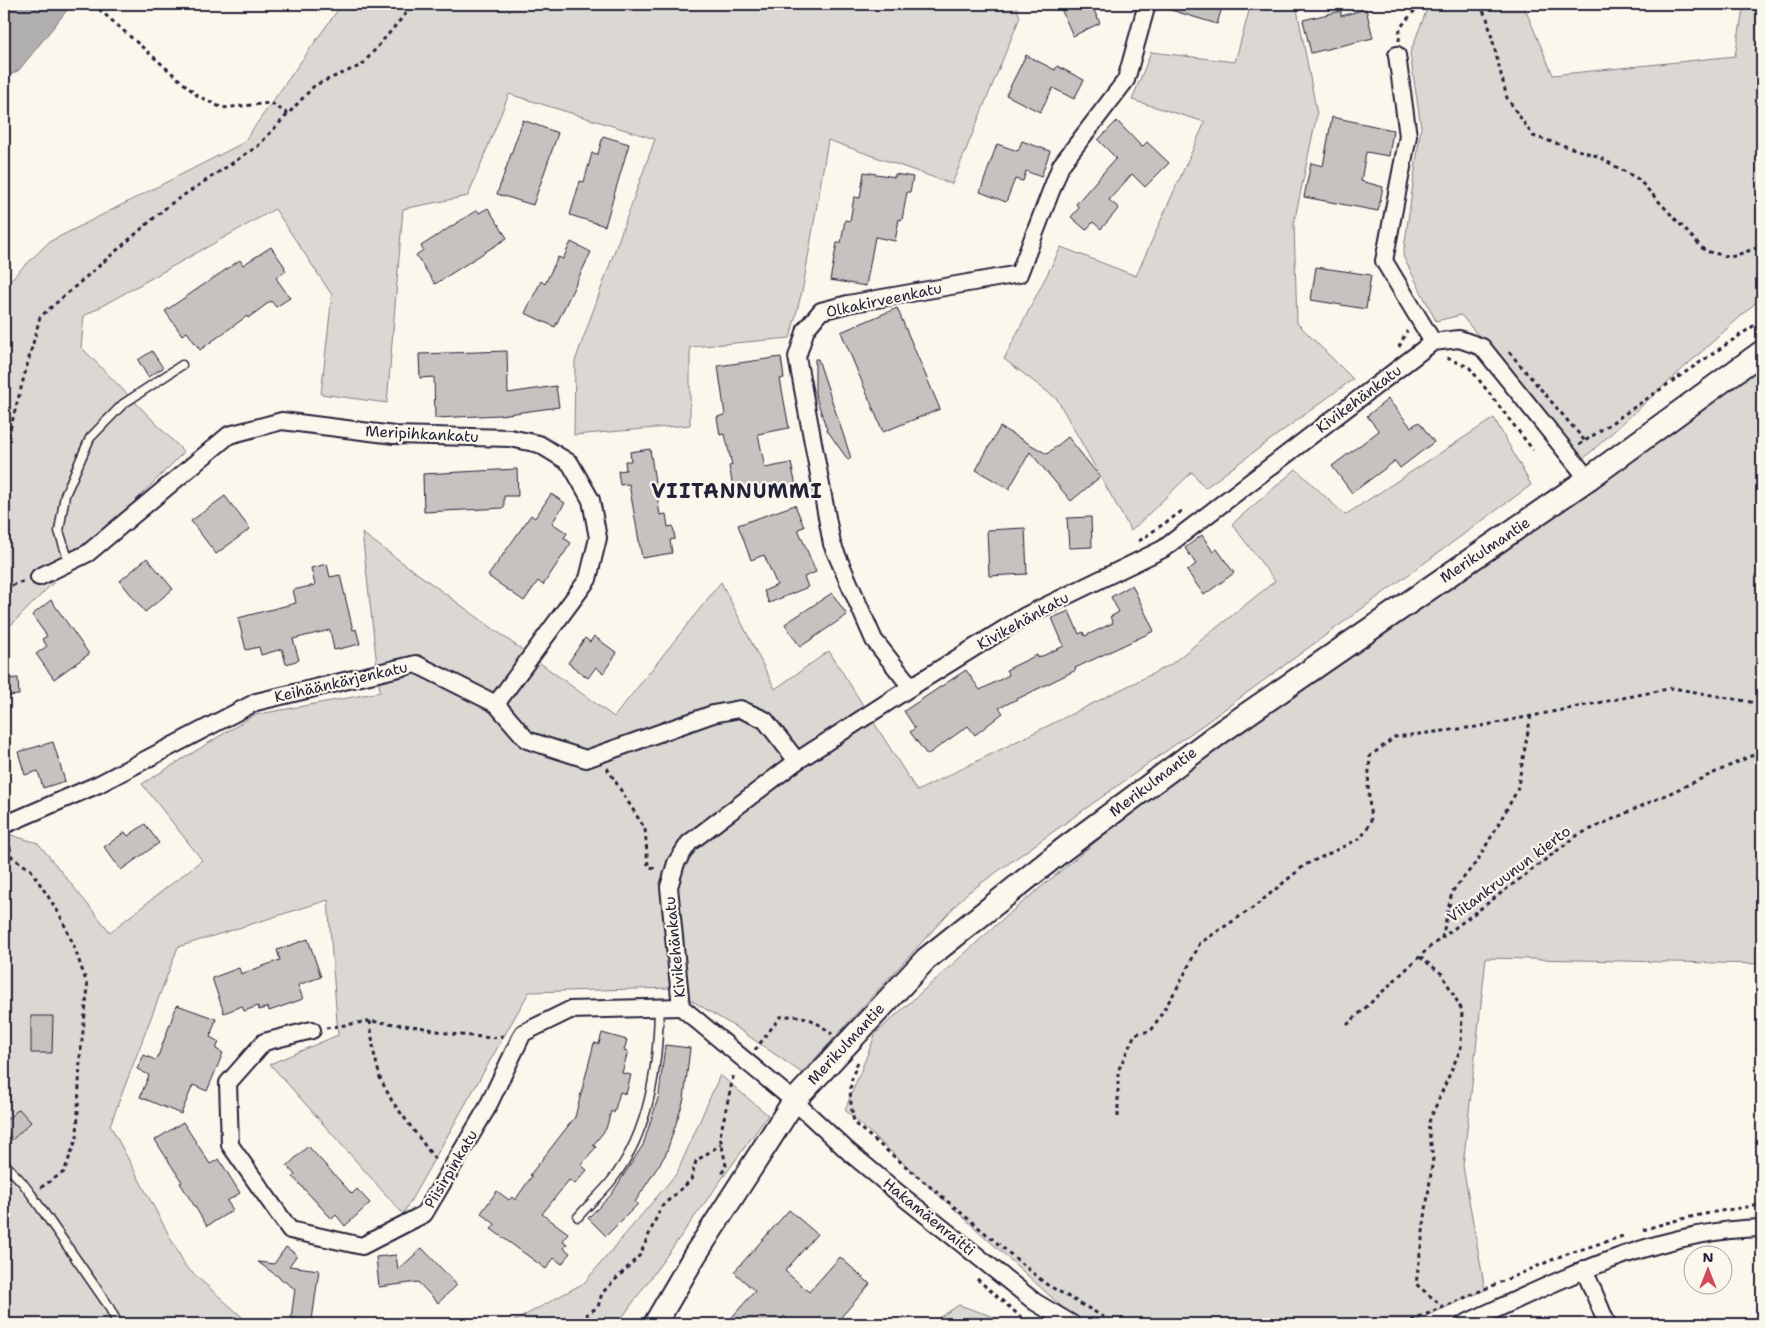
<svg xmlns="http://www.w3.org/2000/svg" width="1766" height="1328" viewBox="0 0 1766 1328" font-family="'Shantell Sans',sans-serif">
  <rect width="100%" height="100%" fill="#fbf7ec"/>
  <filter id="ink" filterUnits="userSpaceOnUse"><feTurbulence type="fractalNoise" baseFrequency=".02" numOctaves="2"/><feDisplacementMap in="SourceGraphic" scale="10" xChannelSelector="R" yChannelSelector="G"/><feConvolveMatrix kernelMatrix="1 2 1 2 8 2 1 2 1" color-interpolation-filters="sRGB"/></filter>
  <g filter="url(#ink)">
    <g fill="#dbd8d3" stroke="#7e7d87">
      <path d="M342 4H1015L1020 17 952 184 828 140 803 287 790 338 690 347V425L574 435 575 361 655 139 509 94 468 196 403 209 387 403 321 394 332 295 275 209 84 316 81 347 184 452 4 632V286L49 242 243 143Z"/>
      <path d="M1251 4H1296L1317 114 1294 223 1297 323 1353 379 1205 488 1192 472 1131 531 1057 399 1004 359 1061 247 1136 276 1205 122 1132 100 1151 52 1235 62Z"/>
      <path d="M1429 4H1523L1553 75 1735 56 1744 4H1762V297L1582 460 1461 315 1436 321 1403 256 1421 127 1410 53Z"/>
      <path d="M1762 364V964L1486 958 1463 1166 1485 1290 1408 1324H1081L845 1110 876 1033 1005 917 1180 772Z"/>
      <path d="M1494 418 1531 485 1211 719 966 894 802 1073 740 1030 671 988 529 992 403 1214 270 1064 338 1035 328 900 178 947 110 1125 186 1267 250 1324H4V833L38 843 110 932 202 860 142 784 254 715 380 692 362 533 614 717 721 582 775 689 829 651 917 791 1170 665 1275 581 1232 524 1296 469 1345 515Z"/>
      <path d="M720 1075 768 1115 621 1319 619 1324H509L584 1283 677 1173Z"/>
      <path d="M959 1305 997 1318 1008 1324H929Z"/>
    </g>
    <path fill="#b1aeb0" stroke="#787681" d="M4 4H72L19 70 4 79Z"/>
    <g fill="#c6c2c0" stroke="#22223b">
      <path d="M1059 4H1091L1100 23 1073 36Z"/>
      <path d="M1161 4H1223L1217 24 1161 7Z"/>
      <path d="M1366 9 1373 38 1311 53 1303 20 1341 11V16Z"/>
      <path d="M1026 55 1055 70 1057 66 1084 80 1074 99 1053 88 1040 112 1006 95Z"/>
      <path d="M1332 117 1393 130 1389 156 1366 152 1361 181 1383 187 1378 211 1304 197 1311 163 1323 166Z"/>
      <path d="M523 120 558 133 533 205 497 194Z"/>
      <path d="M1117 121 1142 147 1147 142 1169 163 1145 187 1132 174 1109 200 1119 208 1101 229 1093 222 1086 230 1071 217 1079 208 1076 204 1116 158 1098 140Z"/>
      <path d="M603 136 629 144 605 226 570 215 580 181 584 182 592 153 598 154Z"/>
      <path d="M1022 141 1050 151 1041 177 1026 171 1023 181 1015 179 1006 202 980 192 997 144 1018 151Z"/>
      <path d="M864 172 895 177V174L913 177 910 192H907L902 220 899 219 895 241 875 237 866 286 830 280 837 243H841L845 220 850 221 854 197 860 198Z"/>
      <path d="M488 208 507 238 435 284 416 255 423 250 421 246 477 210 479 213Z"/>
      <path d="M571 242 591 252 555 327 525 313 541 281 545 284 558 257 563 259Z"/>
      <path d="M271 247 285 267 284 268 286 271 276 278 290 298 276 307 271 301 248 318 247 316 200 350 187 332 182 335 165 311 240 260 243 265Z"/>
      <path d="M1316 267 1371 275 1366 309 1311 300Z"/>
      <path d="M897 308 940 409 883 432 841 332Z"/>
      <path d="M152 351 163 368 148 377 138 360Z"/>
      <path d="M507 351 508 393 556 386 559 407 500 415 435 418 434 377 420 378 419 354Z"/>
      <path d="M781 357 784 378 780 379 789 428 758 434 765 468 791 463 796 486 735 497 729 466 732 465 725 434 720 435 717 417 725 415 718 366Z"/>
      <path d="M815 359H818L851 458 848 460 827 430 815 394Z"/>
      <path d="M1388 399 1411 427 1419 422 1434 442 1400 468 1395 461 1352 493 1332 466 1379 431 1367 416Z"/>
      <path d="M1000 427 1047 454 1068 437 1100 477 1071 501 1030 452 1009 489 976 470Z"/>
      <path d="M650 449 660 515 666 514 668 527 673 526 675 539 670 540 672 553 642 558 629 484 620 485 618 471 626 470 625 461H631L630 452Z"/>
      <path d="M517 469 518 496H504V508L424 512 423 474Z"/>
      <path d="M551 494 565 503 552 523 567 533 564 538 571 543 543 585 538 581 524 601 488 576 531 515 535 518Z"/>
      <path d="M225 496 250 529 216 554 191 521Z"/>
      <path d="M795 505 804 527 798 529 816 572 804 577 808 587 769 603 764 591 777 585 764 555 751 560 738 525Z"/>
      <path d="M1091 517 1092 547 1069 548 1067 518Z"/>
      <path d="M1025 528 1027 574 989 576 987 530Z"/>
      <path d="M1202 535 1213 552 1217 549 1234 573 1204 595 1187 571 1196 564 1185 548Z"/>
      <path d="M147 558 173 589 145 612 120 581Z"/>
      <path d="M327 564 330 577 340 575 353 630 356 629 360 644 334 650 330 630 293 639 299 660 286 664 282 649 261 655 259 647 246 650 238 618 296 603 293 590 315 585 311 568Z"/>
      <path d="M1132 585 1154 631 1075 668 1076 670 999 708 1003 713 975 735 968 726 927 755 910 732 915 728 904 711 966 670 980 690 1009 675 1006 670 1037 655 1038 658 1064 646 1052 618 1069 611 1079 634 1083 632 1085 636 1113 623 1110 617 1119 612 1111 597Z"/>
      <path d="M832 593 847 615 800 647 785 624Z"/>
      <path d="M51 600 89 654 54 679 36 654 47 646 42 639 47 636 32 615Z"/>
      <path d="M594 636 617 653 603 673 596 667 588 678 568 663 585 638 590 642Z"/>
      <path d="M18 678 19 695 4 696V679Z"/>
      <path d="M53 742 65 781 43 788 38 771 25 775 18 752Z"/>
      <path d="M145 824 159 843 121 870 104 847 125 832 128 836Z"/>
      <path d="M308 939 321 977 298 985 303 999 269 1011 268 1007 259 1010 258 1006 244 1011 242 1006 224 1013 212 978 239 968 241 974 280 960 277 950Z"/>
      <path d="M177 1005 216 1019 210 1037 219 1042 216 1049 223 1053 207 1091 193 1085 181 1114 140 1097 149 1075 137 1069 144 1055 155 1060 157 1059Z"/>
      <path d="M31 1016H53L52 1053H31Z"/>
      <path d="M602 1033 627 1040 624 1050 628 1051 622 1073 631 1075 626 1094 620 1092 614 1113 611 1111 606 1129 593 1145 596 1147 581 1165 587 1170 575 1184 569 1180 542 1214 568 1233 563 1241 567 1244 564 1248 570 1253 562 1264 554 1258 546 1269 491 1229 495 1224 481 1213 497 1191 509 1200 512 1197 515 1200 532 1176 530 1175 575 1117 594 1043 599 1044Z"/>
      <path d="M665 1045 690 1048 684 1099 666 1154 635 1202 638 1204 606 1236 588 1218 611 1195 643 1145 659 1095Z"/>
      <path d="M19 1109 31 1122 12 1140 4 1131V1122Z"/>
      <path d="M183 1122 210 1164 219 1159 240 1193 227 1201 233 1210 207 1226 180 1183 182 1182 155 1140Z"/>
      <path d="M308 1146 352 1194 357 1189 370 1203 345 1226 336 1215 332 1219 293 1177 295 1175 287 1166Z"/>
      <path d="M789 1210 817 1234 785 1271 809 1292 840 1257 870 1284 835 1324H793L784 1316 777 1324H726L755 1291 734 1272Z"/>
      <path d="M286 1247 297 1255 289 1266 319 1270 312 1320 291 1318 295 1289 258 1262 274 1264Z"/>
      <path d="M422 1248 457 1285 438 1303 418 1282 379 1287 376 1257 396 1255 398 1270Z"/>
    </g>
    <g fill="none" stroke-linecap="round" stroke-linejoin="round">
      <g stroke="#22223b" stroke-width="11">
        <g id="lane">
          <path d="M69 562 59 531 65 495 90 438 123 404 182 365"/>
          <path d="M4 1163 22 1182 31 1194 108 1305 118 1324"/>
          <path d="M578 1217C589 1204 602 1193 612 1180 650 1131 658 1067 659 1007"/>
        </g>
      </g>
      <g stroke="#22223b" stroke-width="20">
        <g id="street">
          <path d="M1397 55 1408 136 1384 261 1433 342"/>
          <path d="M39 577 88 553 229 435 282 421 394 435 510 438 539 444 570 463 591 500 598 538 588 579 496 704"/>
          <path d="M911 687 874 640 832 544 797 357 806 329 821 311 848 304 1019 274 1061 165 1126 80 1147 4"/>
          <path d="M4 825 99 784 256 702 416 664 496 704 527 740 586 759 713 714 740 709 765 720 797 761"/>
          <path d="M312 1030 264 1042 228 1083 230 1145 290 1230 362 1246 424 1214 486 1110 523 1033 570 1010 681 1007"/>
          <path d="M1584 1269 1607 1324"/>
          <path d="M1072 1324 1035 1302 897 1192 849 1152 794 1101 681 1007 669 887 676 863 689 843 797 761 911 687 1025 616 1163 549 1433 342 1459 339 1482 347 1588 479"/>
          <path d="M1464 1324C1558 1281 1656 1230 1762 1228"/>
        </g>
      </g>
      <g stroke="#22223b" stroke-width="26">
        <path id="secondary" d="M655 1324 695 1255 794 1101 926 959 1064 849 1221 732 1588 479 1762 352"/>
      </g>
      <g stroke="#22223b" stroke-width="3" stroke-dasharray="4 4" stroke-linecap="butt">
        <path d="M93 4 198 96 222 108 271 103 288 114"/>
        <path d="M1479 4 1487 18 1507 98 1533 136 1597 156 1638 179 1705 251 1731 257 1762 246"/>
        <path d="M1399 41 1400 28 1420 4"/>
        <path d="M1399 347 1407 331"/>
        <path d="M1509 352 1585 441"/>
        <path d="M1447 358 1469 367 1533 450"/>
        <path d="M1579 445 1762 320"/>
        <path d="M4 452 40 317 169 205 258 146 315 85 362 65 414 4"/>
        <path d="M1139 541 1185 509"/>
        <path d="M4 588 25 581"/>
        <path d="M607 768 645 829 648 866 657 870"/>
        <path d="M8 839 12 857 31 870 60 915 74 946 88 987 80 1058 77 1137 64 1172 40 1188"/>
        <path d="M1442 938 1452 892 1478 860 1517 791 1531 715"/>
        <path d="M1420 957 1442 974 1462 1010 1461 1048 1428 1124 1433 1158 1416 1284 1443 1307"/>
        <path d="M370 1021 374 1053 380 1078 392 1101 437 1162"/>
        <path d="M1347 1025 1431 946 1578 835 1762 751"/>
        <path d="M326 1028 370 1021 420 1027 451 1034 492 1038 503 1036"/>
        <path d="M755 1050 780 1017C804 1013 814 1020 832 1034"/>
        <path d="M858 1062C847 1086 850 1099 854 1123L1046 1284 1116 1324"/>
        <path d="M1118 1117V1071L1135 1034 1151 1031 1180 983 1200 943 1254 907 1305 865 1361 838 1371 822 1368 786 1370 756 1395 737 1476 727 1673 688 1762 704"/>
        <path d="M722 1173 726 1166 720 1136 734 1073"/>
        <path d="M1643 1230C1682 1217 1722 1210 1762 1205"/>
        <path d="M977 1279 1029 1324"/>
        <path d="M589 1324 587 1314 598 1307 602 1293 640 1255 661 1207 691 1180 696 1161 721 1144"/>
        <path d="M1404 1324 1561 1256 1623 1236"/>
      </g>
      <use href="#lane" stroke="#fbf7ec" stroke-width="8"/>
      <use href="#street" stroke="#fbf7ec" stroke-width="16"/>
      <use href="#secondary" stroke="#fbf7ec" stroke-width="22"/>
    </g>
  </g>
  <g text-anchor="middle" stroke-width="4.5" stroke-linejoin="round" paint-order="stroke">
    <g font-size="15" fill="#22223b" stroke="#fbf7ec">
      <text transform="translate(884 300) rotate(-12)" y="5">Olkakirveenkatu</text>
      <text transform="translate(1359 399) rotate(-37)" y="5">Kivikehänkatu</text>
      <text transform="translate(422 434) rotate(3)" y="5">Meripihkankatu</text>
      <text transform="translate(1485 550) rotate(-34)" y="5">Merikulmantie</text>
      <text transform="translate(1023 621) rotate(-29)" y="5">Kivikehänkatu</text>
      <text transform="translate(341 682) rotate(-13)" y="5">Keihäänkärjenkatu</text>
      <text transform="translate(1153 782) rotate(-37)" y="5">Merikulmantie</text>
      <text transform="translate(1509 874) rotate(-37)" y="5">Viitankruunun kierto</text>
      <text transform="translate(675 947) rotate(-96)" y="5">Kivikehänkatu</text>
      <text transform="translate(846 1044) rotate(-47)" y="5">Merikulmantie</text>
      <text transform="translate(451 1169) rotate(-59)" y="5">Piisirpinkatu</text>
      <text transform="translate(929 1217) rotate(39)" y="5">Hakamäenraitti</text>
    </g>
    <g font-size="20" font-weight="bold" letter-spacing="1" fill="#22223b" stroke="#fbf7ec">
      <text x="737" y="498">VIITANNUMMI</text>
    </g>
  </g>
  <rect width="1766" height="1328" fill="none" stroke="#fbf7ec" stroke-width="20"/>
  <rect x="10" y="10" width="1746" height="1308" fill="none" stroke="#22223b" stroke-width="2" filter="url(#ink)"/>
  <g transform="translate(1708 1270)"><circle r="24" fill="#fbf7ec" stroke="#a4a2a5"/>
  <path d="M0-4L9 19L0 12L-9 19Z" fill="#d1495b"/>
  <text y="-8" font-size="14" font-weight="bold" text-anchor="middle" fill="#22223b">N</text>
  </g>
</svg>
